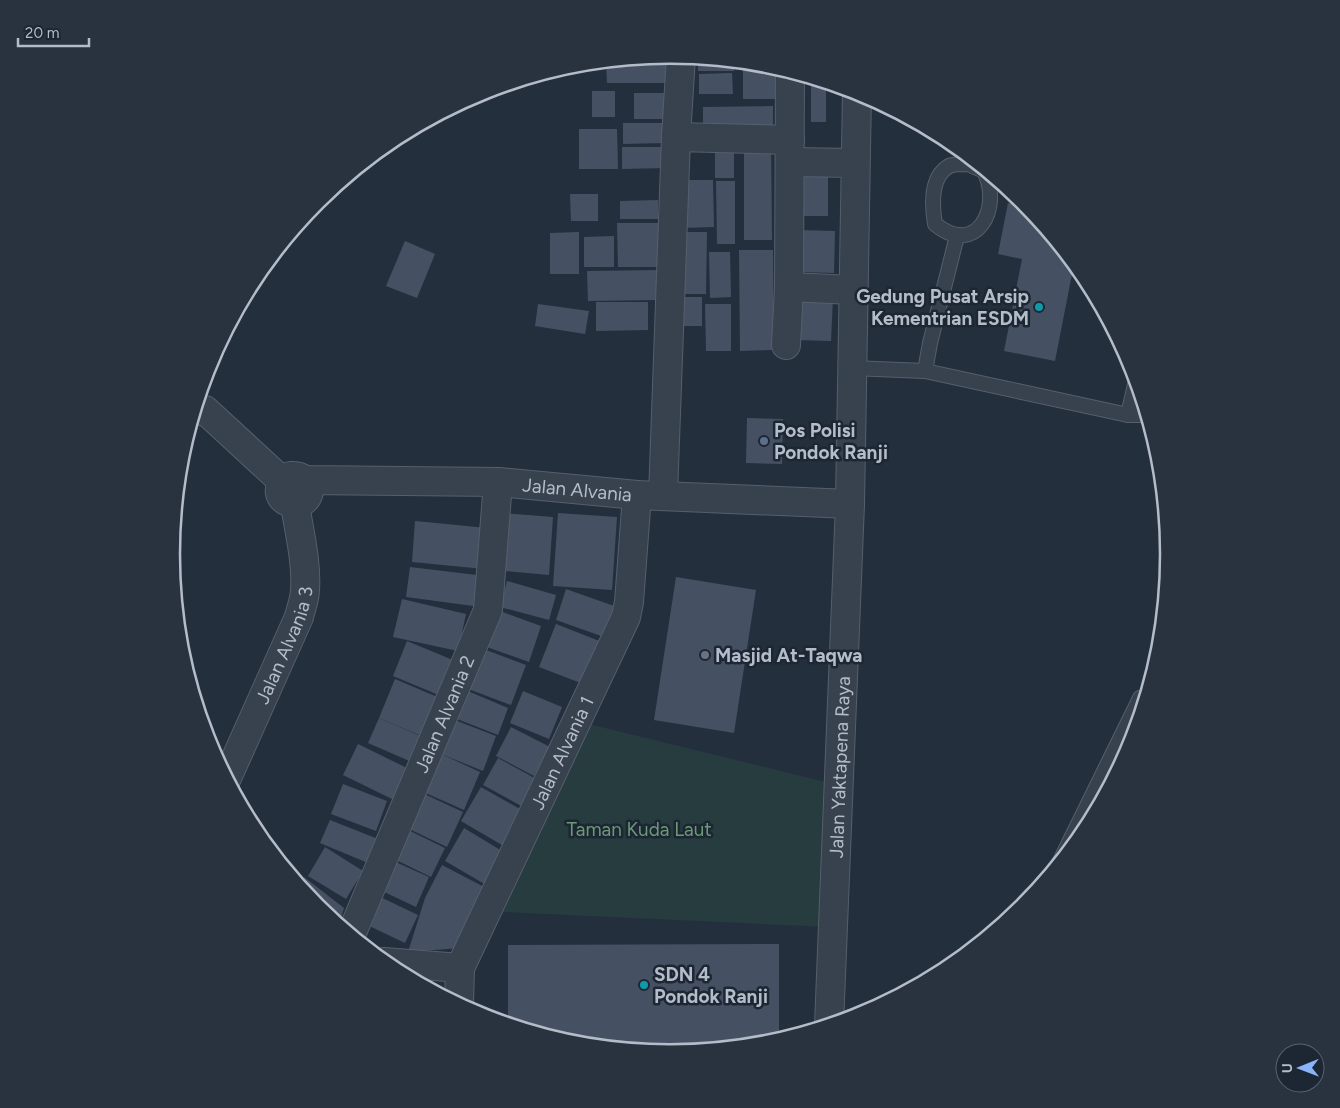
<svg xmlns="http://www.w3.org/2000/svg" width="1340" height="1108" viewBox="0 0 1340 1108" font-family="Figtree,sans-serif">
  <rect width="100%" height="100%" fill="#242f3e"/>
  <path fill="#263c3f" d="M589 724 830 783 826 927 503 912Z"/>
  <g fill="#455162">
    <path d="M669 55V83H607L606 64H634V59Z"/>
    <path d="M698 58 734 61V71H698Z"/>
    <path d="M743 62 768 65 779 68 780 99H743Z"/>
    <path d="M732 73 733 94H699V74Z"/>
    <path d="M811 78 826 82V122H811Z"/>
    <rect x="592" y="91" width="23" height="26"/>
    <path d="M634 93H666L667 119H634Z"/>
    <path d="M773 106V133H703V107Z"/>
    <path d="M623 123H665V143L623 144Z"/>
    <path d="M579 129H617L618 169H579Z"/>
    <rect x="715" y="140" width="19" height="38"/>
    <path d="M771 145 772 240H744V146Z"/>
    <path d="M622 147H666L667 168 622 169Z"/>
    <rect x="798" y="176" width="30" height="40"/>
    <path d="M679 180H713L714 227 679 228Z"/>
    <path d="M716 181H735V244H717Z"/>
    <path d="M570 194H598V221H571Z"/>
    <path d="M658 200V219H620V201Z"/>
    <path d="M1008 203 1028 207 1074 264 1055 361 1004 351 1022 259 998 254Z"/>
    <path d="M617 223H659V267H618Z"/>
    <path d="M798 230 835 231 834 273 798 272Z"/>
    <path d="M579 232V274H550V233Z"/>
    <path d="M674 232H707L706 294H674Z"/>
    <path d="M614 236V267H584V237Z"/>
    <path d="M405 241 435 254 417 298 386 286Z"/>
    <path d="M739 250H773L774 350 740 351Z"/>
    <path d="M709 252H730L731 297 710 298Z"/>
    <path d="M659 270V300L588 301 587 271Z"/>
    <path d="M799 296 833 297 831 341 798 340Z"/>
    <rect x="673" y="297" width="29" height="29"/>
    <path d="M596 302H648V330L596 331Z"/>
    <path d="M538 304 589 311 585 334 535 326Z"/>
    <path d="M705 304H731V351H706Z"/>
    <path d="M747 418 783 419 782 464 746 463Z"/>
    <path d="M500 513 553 517 549 575 495 570Z"/>
    <path d="M558 513 617 517 612 590 553 586Z"/>
    <path d="M415 521 487 528 484 569 412 562Z"/>
    <path d="M410 567 485 576 481 607 406 597Z"/>
    <path d="M676 577 756 590 734 733 654 720Z"/>
    <path d="M507 581 556 595 549 620 500 607Z"/>
    <path d="M566 589 614 606 604 637 556 620Z"/>
    <path d="M402 599 466 614 458 651 393 637Z"/>
    <path d="M497 610 541 626 529 662 484 646Z"/>
    <path d="M556 624 602 642 586 685 539 667Z"/>
    <path d="M407 641 460 663 446 698 393 676Z"/>
    <path d="M478 647 526 665 511 705 463 687Z"/>
    <path d="M395 679 442 699 426 738 379 718Z"/>
    <path d="M463 689 508 708 498 735 452 717Z"/>
    <path d="M523 691 562 707 549 739 510 723Z"/>
    <path d="M379 718 425 738 414 763 368 743Z"/>
    <path d="M452 719 496 736 483 771 441 754 480 772 464 810 421 791Z"/>
    <path d="M511 727 550 747 534 776 496 756Z"/>
    <path d="M358 744 409 769 394 800 343 775Z"/>
    <path d="M498 758 540 781 525 808 483 785Z"/>
    <path d="M343 784 387 801 376 831 331 814Z"/>
    <path d="M481 787 527 813 507 848 461 821Z"/>
    <path d="M420 792 463 812 447 847 405 827Z"/>
    <path d="M330 820 378 839 368 863 320 843Z"/>
    <path d="M404 828 445 848 431 877 390 857Z"/>
    <path d="M464 828 507 854 488 886 445 861Z"/>
    <path d="M325 847 363 871 346 899 308 876Z"/>
    <path d="M391 860 429 877 416 907 378 889Z"/>
    <path d="M442 865 488 889 460 948 408 952 425 898Z"/>
    <path d="M304 877 344 908 339 925 317 907 300 886Z"/>
    <path d="M376 895 418 915 405 943 363 923Z"/>
    <path d="M779 944V1040L767 1043 670 1053 572 1043 508 1024V945Z"/>
  </g>
  <g fill="none" stroke-linecap="round" stroke-linejoin="round">
    <g stroke="#565f6c" stroke-width="16">
      <g id="service">
        <path d="M968 164 984 171C1003 208 976 258 935 224 932 206 930 177 949 166 953 164 963 164 968 164Z"/>
        <path d="M852 368 925 371 1128 415H1147"/>
        <path d="M925 371 930 343 957 236"/>
        <path d="M1128 415 1136 380"/>
        <path d="M1059 863 1140 698 1145 699"/>
      </g>
    </g>
    <g stroke="#565f6c" stroke-width="30">
      <g id="minor">
        <path d="M676 137 790 140"/>
        <path d="M791 162 855 163"/>
        <path d="M789 287 853 290"/>
        <path d="M786 345 789 287 790 71"/>
        <path d="M194 411 205 410 282 481"/>
        <path id="s1" d="M305 480C322 510 271 510 281 484 286 474 297 474 305 480L498 482 637 495 850 504"/>
        <path d="M663 496 676 137 681 56"/>
        <path id="s2" d="M227 778 299 617C301 608 305 599 305 590 307 562 299 531 295 504"/>
        <path id="s3" d="M351 935 488 610 498 482"/>
        <path d="M384 962 460 968"/>
        <path id="s4" d="M459 1004 460 968 626 617 629 602 637 495"/>
        <path id="s5" d="M829 1025 850 504 857 92"/>
      </g>
    </g>
    <use href="#service" stroke="#38414e" stroke-width="14"/>
    <use href="#minor" stroke="#38414e" stroke-width="28"/>
  </g>
  <g fill="#0f9aa8" stroke="#1d2633" stroke-width="2">
    <circle cx="1039" cy="307" r="5"/>
    <circle cx="644" cy="985" r="5"/>
  </g>
  <circle fill="#5c6f8a" stroke="#1d2633" stroke-width="2" cx="764" cy="441" r="5"/>
  <circle fill="#6b7280" stroke="#1d2633" stroke-width="2" cx="705" cy="655" r="5"/>
  <g text-anchor="middle" stroke-width="5" stroke-linejoin="round" paint-order="stroke">
    <g font-size="19" font-weight="bold" fill="#b4bcc9" stroke="#1d2633" text-anchor="start">
      <text x="1029" y="303" text-anchor="end">Gedung Pusat Arsip<tspan x="1029" dy="22">Kementrian ESDM</tspan></text>
      <text x="774" y="437">Pos Polisi<tspan x="774" dy="22">Pondok Ranji</tspan></text>
      <text x="715" y="662">Masjid At-Taqwa</text>
      <text x="654" y="981">SDN 4<tspan x="654" dy="22">Pondok Ranji</tspan></text>
    </g>
    <g font-size="19" fill="#b4bcc9" stroke="#1d2633">
      <text dy="7" stroke="none"><textPath href="#s1" startOffset="361">Jalan Alvania</textPath></text>
      <text dy="7" stroke="none"><textPath href="#s2" startOffset="145">Jalan Alvania 3</textPath></text>
      <text dy="7" stroke="none"><textPath href="#s3" startOffset="240">Jalan Alvania 2</textPath></text>
      <text dy="7" stroke="none"><textPath href="#s4" startOffset="274">Jalan Alvania 1</textPath></text>
      <text dy="7" stroke="none"><textPath href="#s5" startOffset="258">Jalan Yaktapena Raya</textPath></text>
    </g>
    <g font-size="19" fill="#6b9a76" stroke="#1d2633">
      <text x="639" y="836">Taman Kuda Laut</text>
    </g>
  </g>
  <path d="M0 0H1340V1108H0ZM180 554a490 490 0 1 1 980 0a490 490 0 1 1-980 0Z" fill="#29323f" fill-rule="evenodd"/>
  <path fill="none" stroke="#b4bcc9" stroke-width="2.5" d="M180 554a490 490 0 1 1 980 0a490 490 0 1 1-980 0Z"/>
  <g transform="translate(1300 1068) rotate(269)"><circle r="24" fill="#1d2633" stroke="#59626f"/>
  <path d="M0-4L9 19L0 12L-9 19Z" fill="#8ab4f8"/>
  <text y="-8" font-size="14" font-weight="bold" text-anchor="middle" fill="#b4bcc9">U</text>
  </g>
  <path d="M18 38v8h71v-8" fill="none" stroke="#b4bcc9" stroke-width="2.5"/>
  <text x="25" y="38" font-size="15" fill="#b4bcc9" stroke="#1d2633" stroke-width="4" paint-order="stroke">20 m</text>
</svg>
